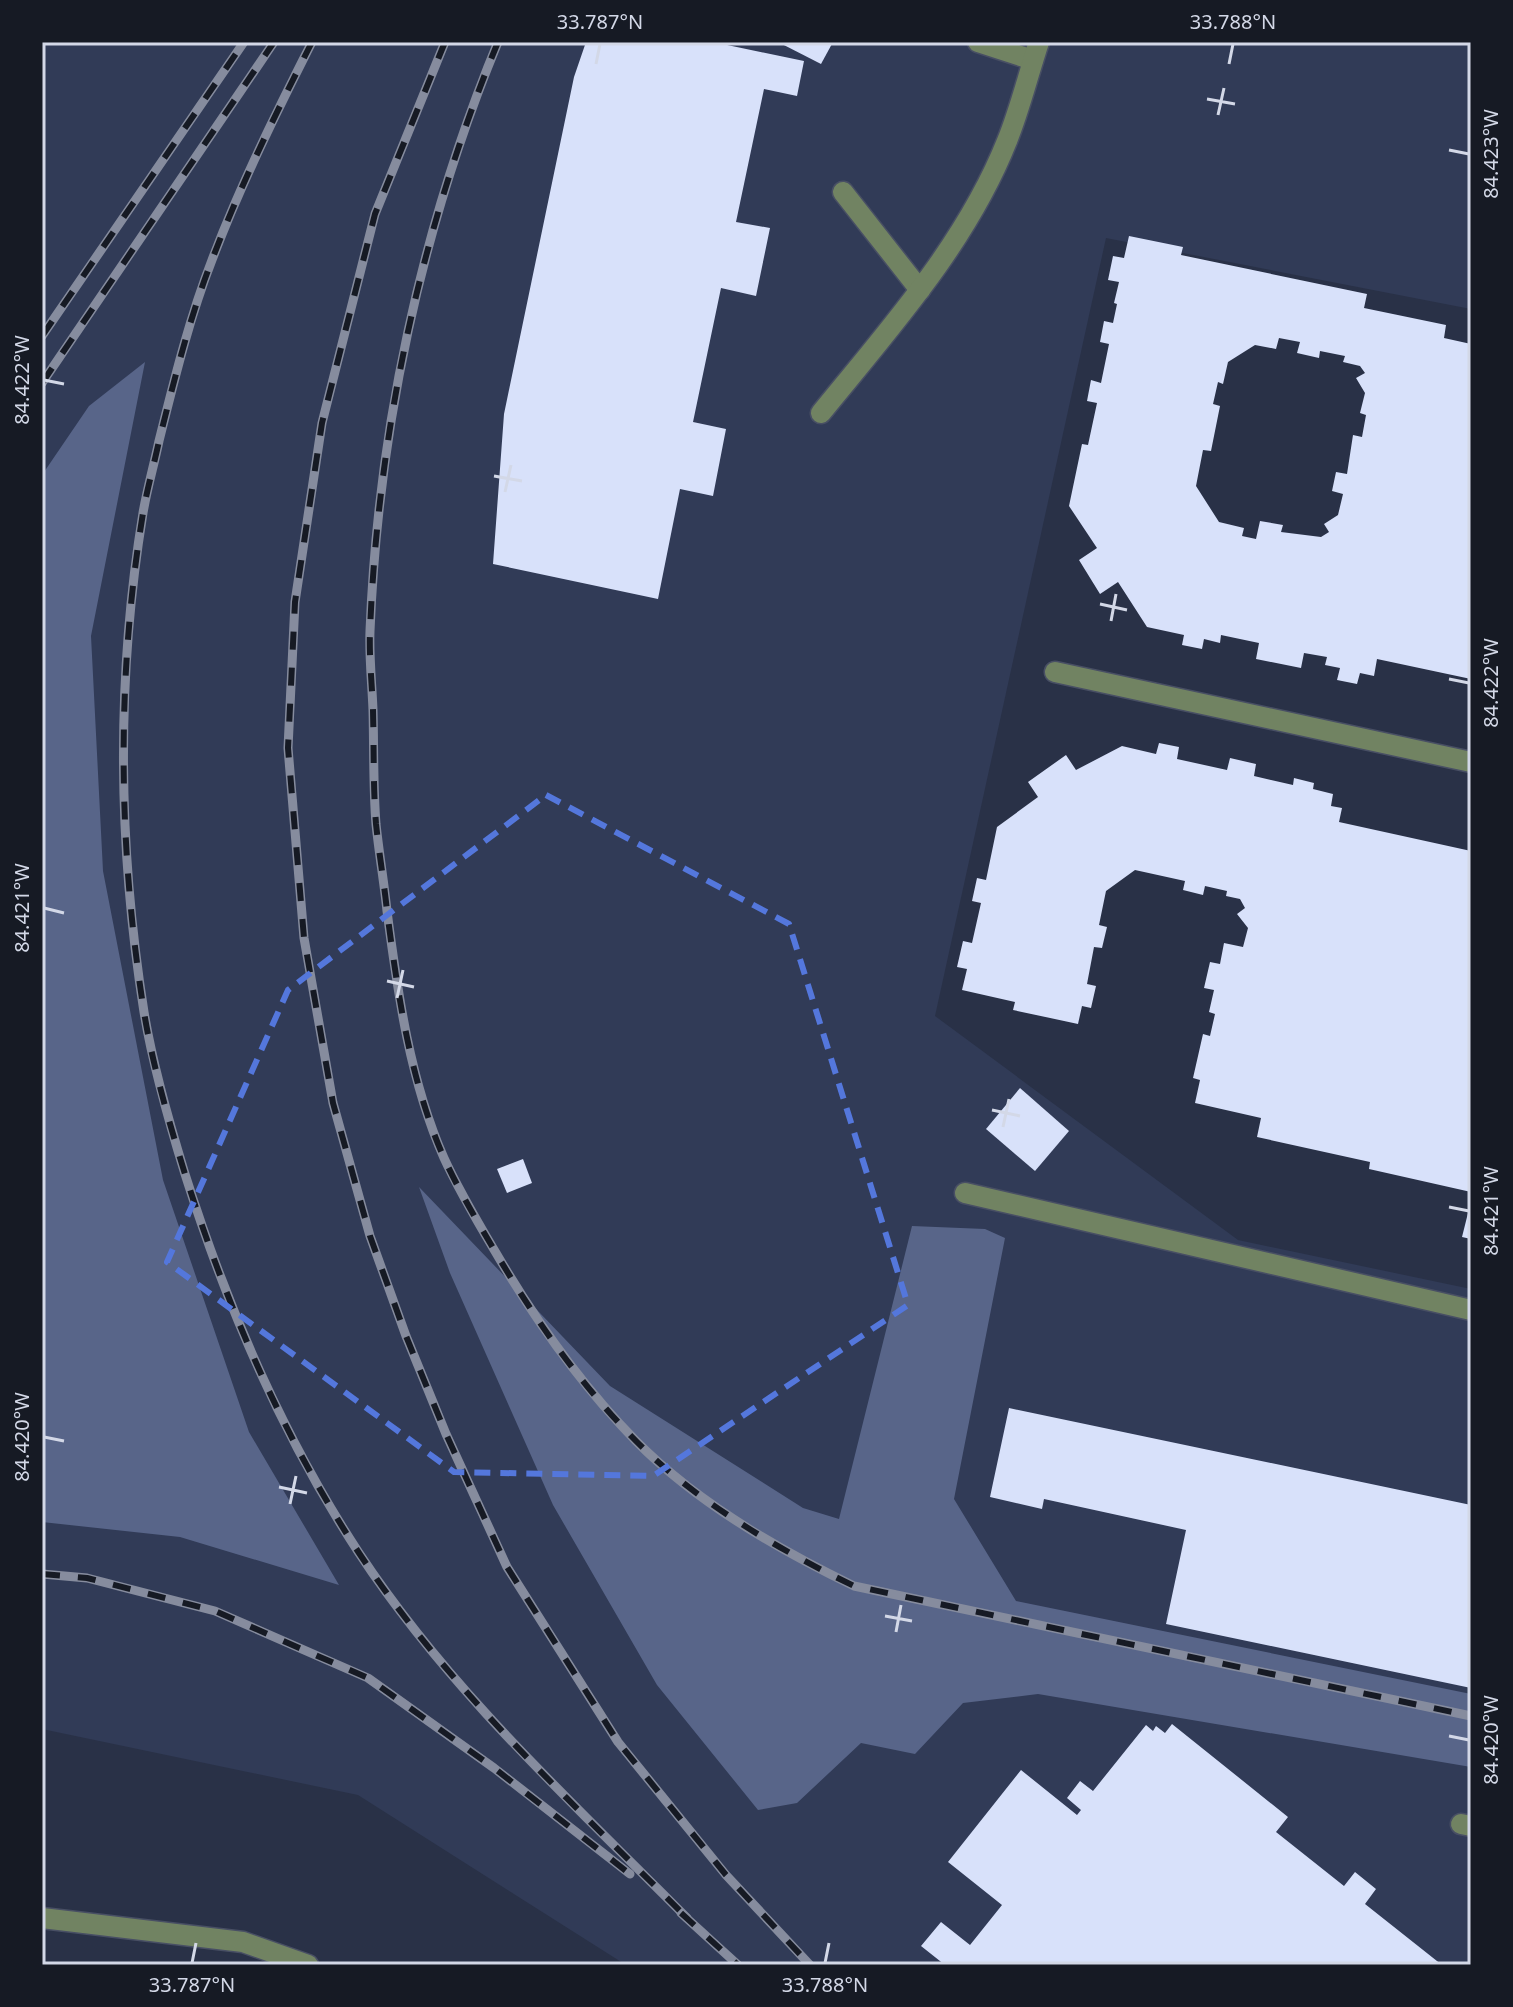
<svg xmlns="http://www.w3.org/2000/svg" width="1513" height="2007" viewBox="0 0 1513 2007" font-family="'Noto Sans',sans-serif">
  <rect width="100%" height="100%" fill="#293147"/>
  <path fill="#313b57" d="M42 42H1471V309L1106 238 935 1016 1238 1240 1471 1289V1965H626L358 1795 42 1729Z"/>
  <g fill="#586589">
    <path d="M145 362 91 636 103 871 163 1180 249 1432 339 1585 180 1537 42 1522V475L89 406Z"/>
    <path d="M419 1187 610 1386 803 1508 839 1519 912 1226 985 1229 1005 1238 954 1499 1016 1601 1471 1694V1767L1038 1694 963 1703 915 1754 861 1743 797 1803 758 1810 657 1685 553 1505 450 1273Z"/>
  </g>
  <g fill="#d8e1fa" fill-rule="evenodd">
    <path d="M586 42H713L804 61 797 96 764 89 736 222 770 228 756 296 721 288 693 422 726 429 713 496 680 489 658 599 493 564 504 414 574 77Z"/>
    <path d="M778 42H833L821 64Z"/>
    <path d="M1129 236 1183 247 1181 255 1367 294 1364 308 1446 325 1444 338 1471 344V679L1377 659 1374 676 1360 673 1357 684 1337 680 1340 668 1325 665 1327 657 1304 653 1301 668 1256 659 1259 643 1221 635 1220 643 1204 639 1202 649 1182 645 1184 635 1147 627 1118 582 1100 594 1079 560 1097 548 1069 506 1082 444 1088 445 1097 403 1087 401 1091 380 1101 383 1109 344 1100 342 1104 321 1113 323 1117 304 1114 303 1119 282 1108 280 1113 256 1124 258ZM1279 338 1300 342 1297 353 1319 358 1320 351 1345 356 1343 362 1360 366 1365 373 1356 378 1365 393 1360 413 1366 415 1362 437 1353 435 1347 474 1336 472 1332 491 1343 494 1338 515 1324 524 1329 532 1321 537 1281 532 1283 525 1260 521 1256 539 1242 536 1244 528 1219 522 1196 486 1203 450 1211 451 1220 406 1213 404 1218 382 1223 384 1228 362 1255 345 1276 349Z"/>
    <path d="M1159 743 1179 747 1177 759 1227 770 1230 758 1256 764 1254 776 1293 785 1294 778 1314 783 1313 789 1333 794 1331 806 1342 808 1339 822 1471 851V1192L1369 1169 1370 1162 1257 1137 1261 1118 1195 1103 1200 1080 1193 1078 1203 1034 1210 1036 1215 1014 1209 1012 1214 990 1204 988 1210 962 1220 964 1224 943 1243 947 1248 928 1237 914 1245 908 1240 899 1226 896 1227 891 1205 886 1203 895 1183 890 1185 881 1135 870 1106 891 1099 925 1107 927 1102 948 1094 947 1087 984 1096 986 1091 1008 1082 1006 1078 1024 1013 1010 1015 1002 962 990 967 969 957 967 963 941 972 943 981 903 972 901 977 878 986 880 997 827 1038 797 1028 782 1066 755 1076 770 1122 746 1156 754Z"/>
    <path d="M1020 1088 1069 1131 1035 1171 986 1129Z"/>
    <path d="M523 1159 532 1183 507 1193 497 1169Z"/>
    <path d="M1470 1205 1471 1206V1239L1462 1237Z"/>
    <path d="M1009 1408 1471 1505V1688L1166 1624 1186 1530 1044 1499 1042 1509 990 1497Z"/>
    <path d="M1172 1724 1288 1817 1276 1832 1344 1886 1355 1872 1376 1889 1365 1904 1442 1965H945L921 1946 941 1922 970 1945 1002 1905 948 1862 1021 1770 1077 1815 1081 1810 1067 1798 1080 1781 1093 1791 1146 1725 1153 1731 1156 1726 1165 1733Z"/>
  </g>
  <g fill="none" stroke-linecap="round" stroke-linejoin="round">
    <g stroke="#484f64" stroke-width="23">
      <g id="minor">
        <path d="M978 42 1033 60"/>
        <path d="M843 192 920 290"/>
        <path d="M821 413C890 328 966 244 1007 141 1020 109 1028 75 1039 42"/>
        <path d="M1055 672 1471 762"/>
        <path d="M965 1193 1471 1310"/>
        <path d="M1461 1824 1471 1826"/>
        <path d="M42 1918 243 1942 308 1965"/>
      </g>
    </g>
    <use href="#minor" stroke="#718362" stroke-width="20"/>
    <g stroke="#868c9e" stroke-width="9">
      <g id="rail">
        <path d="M312 42C276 113 240 186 212 260 189 319 174 381 159 441 154 465 147 489 143 513 116 678 118 847 144 1012 153 1067 169 1122 185 1174 227 1307 283 1437 359 1553 450 1691 572 1802 687 1918"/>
        <path d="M445 42 375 214 322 423 295 602 288 748 304 938 333 1103 370 1236 406 1336 446 1434 507 1567 618 1742 726 1875 810 1965"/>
        <path d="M498 42C421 228 378 430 370 631 369 657 372 684 373 710 374 748 373 786 376 824 379 853 384 882 387 911 398 995 410 1081 444 1158 460 1193 480 1226 499 1258 538 1324 582 1386 636 1441 694 1500 779 1550 854 1586L1471 1716"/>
        <path d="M42 336 244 42"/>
        <path d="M42 383 274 42"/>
        <path d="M42 1574 87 1578 215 1611 368 1678 494 1768 630 1874"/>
        <path d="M681 1913 738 1965"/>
      </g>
    </g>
    <use href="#rail" stroke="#161a24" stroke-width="6" stroke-dasharray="18" stroke-linecap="butt"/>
  </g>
  <path fill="none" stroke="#5477dc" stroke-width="6" stroke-dasharray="16 10" stroke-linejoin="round" d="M546 795 789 924 908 1305 653 1476 454 1472 167 1262 288 990Z"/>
  <path fill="none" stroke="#d3d8e7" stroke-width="3" d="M596 64 600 44M1229 64 1233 44M1207 99 1235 104M1218 115 1224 88M1449 150 1469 154M44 380 64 384M494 476 522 481M505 492 511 465M1100 604 1127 610M1111 621 1116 594M1449 679 1469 683M44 908 64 913M387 981 414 987M397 998 403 970M992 1110 1020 1116M1003 1127 1009 1099M1449 1207 1469 1211M44 1437 64 1441M279 1487 307 1493M290 1504 296 1476M885 1616 912 1621M896 1632 901 1605M1449 1736 1469 1740M192 1963 196 1943M825 1963 829 1943"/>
  <rect width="1513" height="2007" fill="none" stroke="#161a24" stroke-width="88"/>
  <rect x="44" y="44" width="1425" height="1919" fill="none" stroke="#d3d8e7" stroke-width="3"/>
  <g font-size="20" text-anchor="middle" fill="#d3d8e7">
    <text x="600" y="29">33.787°N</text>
    <text x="1233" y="29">33.788°N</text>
    <text transform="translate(1491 154) rotate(-90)" y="7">84.423°W</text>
    <text transform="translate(22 380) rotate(-90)" y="7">84.422°W</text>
    <text transform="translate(1491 683) rotate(-90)" y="7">84.422°W</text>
    <text transform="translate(22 908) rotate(-90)" y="7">84.421°W</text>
    <text transform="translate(1491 1211) rotate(-90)" y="7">84.421°W</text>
    <text transform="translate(22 1437) rotate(-90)" y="7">84.420°W</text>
    <text transform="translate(1491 1740) rotate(-90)" y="7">84.420°W</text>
    <text x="192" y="1992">33.787°N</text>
    <text x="825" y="1992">33.788°N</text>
  </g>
</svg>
